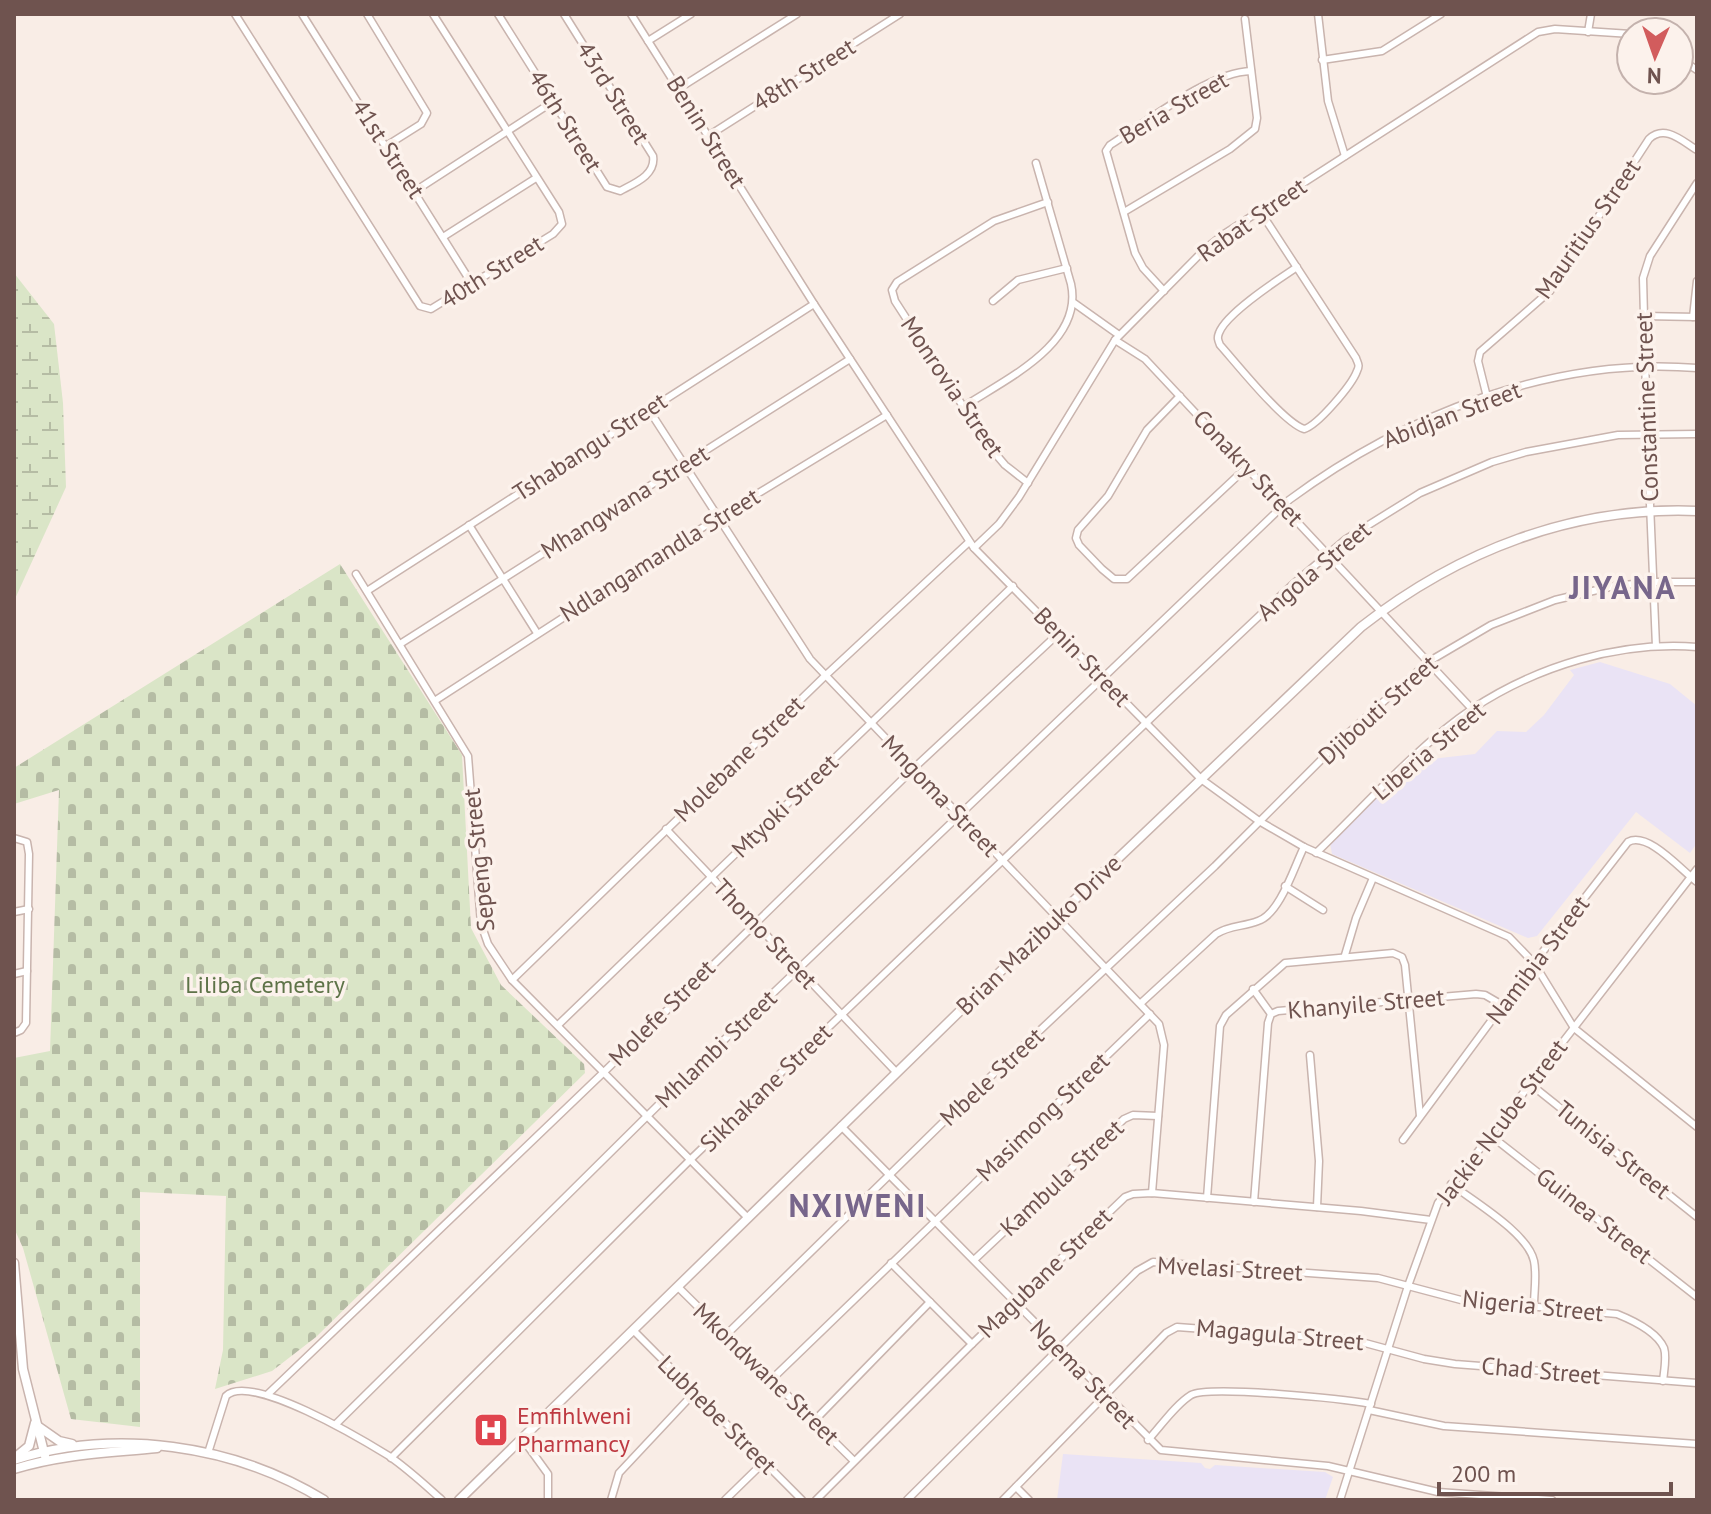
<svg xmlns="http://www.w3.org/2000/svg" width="1711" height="1514" viewBox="0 0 1711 1514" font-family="'PT Sans',sans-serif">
  <defs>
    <pattern id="wetland-marsh" width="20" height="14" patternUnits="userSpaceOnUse" patternTransform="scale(2)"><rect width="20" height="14" fill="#dae5c7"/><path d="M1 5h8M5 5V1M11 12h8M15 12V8" fill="none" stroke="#b5bca4"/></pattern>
    <pattern id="cemetery-stones" width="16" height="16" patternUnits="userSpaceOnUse" patternTransform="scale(2)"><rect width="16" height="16" fill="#dae5c7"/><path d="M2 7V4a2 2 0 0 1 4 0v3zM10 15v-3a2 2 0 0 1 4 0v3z" fill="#b5bca4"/></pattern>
  </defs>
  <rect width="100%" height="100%" fill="#f9ede6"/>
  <g fill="#eae3f5">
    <path d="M1600 662 1670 684 1697 706V843L1690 853 1636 812 1537 936 1528 938 1332 854 1330 843 1414 761 1475 754 1497 731 1526 732 1544 715 1574 675 1570 670Z"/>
    <path d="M1063 1454 1201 1463 1205 1468 1210 1469 1215 1465 1325 1472 1333 1477 1325 1500H1057Z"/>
  </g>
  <path fill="url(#wetland-marsh)" d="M14 273 54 324 63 403 66 487 14 601Z"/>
  <path fill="url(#cemetery-stones)" d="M340 564 462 755 471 928 501 985 584 1064 585 1073 316 1337 272 1371 215 1389 223 1350 226 1196 140 1192V1427L71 1419 23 1248 14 1228V1058L50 1051 59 790 14 804V768Z"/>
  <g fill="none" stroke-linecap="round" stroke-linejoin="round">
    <g stroke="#c9b4ae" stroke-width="9">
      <g id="minor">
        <path d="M235 14 420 306 431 309 553 234 562 224 559 212 433 14"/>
        <path d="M302 14 472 284"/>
        <path d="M367 14 427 113 421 124 386 146"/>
        <path d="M498 14 607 187 620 191C635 183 656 175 653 156L564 14"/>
        <path d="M631 14 814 304 974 548 1201 779 1259 821 1304 847 1509 937 1534 963 1574 1028 1697 1127"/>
        <path d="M1318 14 1328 101 1345 156"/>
        <path d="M1588 32 1591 14"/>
        <path d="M648 41 691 14"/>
        <path d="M1679 58 1697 70"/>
        <path d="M1322 60 1382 51 1441 14"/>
        <path d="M678 89 797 14"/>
        <path d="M708 136 900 14"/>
        <path d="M415 191 554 101"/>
        <path d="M1260 211C1292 260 1324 309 1356 358 1358 364 1360 365 1357 371 1352 385 1317 426 1304 429 1283 422 1237 364 1220 345 1218 340 1217 338 1219 333 1226 313 1279 279 1297 267"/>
        <path d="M1124 212 1230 149 1255 129 1257 118 1245 19"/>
        <path d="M443 237 536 178"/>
        <path d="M1164 291 1143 268 1135 253 1106 151 1110 145C1147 122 1209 72 1251 71"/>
        <path d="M993 301 1018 280 1067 268"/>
        <path d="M1074 303 1119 335"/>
        <path d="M1643 316 1697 317"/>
        <path d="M1693 317 1697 281"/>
        <path d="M1115 340 1145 359 1160 375 1472 709"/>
        <path d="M1180 396 1147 430 1108 496 1078 530 1076 538 1079 545 1102 569 1114 579H1127L1246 468"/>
        <path d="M1487 397 1478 361 1480 352 1550 291 1649 139C1665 124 1682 141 1697 150"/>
        <path d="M963 407C1004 380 1084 344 1071 284L1036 163"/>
        <path d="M649 410 810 659 1159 1024 1164 1045 1152 1193"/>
        <path d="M1028 483 1005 465 988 445 895 301 892 290 897 282 994 221 1048 202"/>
        <path d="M469 525 537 633"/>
        <path d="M974 548 999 524 1019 497 1115 340 1205 249 1224 234 1538 32 1555 29 1631 34"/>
        <path d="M356 574 468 756 481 924 488 944 512 980 748 1218"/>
        <path d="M367 591 814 304"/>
        <path d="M400 644 850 359"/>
        <path d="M1656 646 1647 433 1643 278 1650 256 1697 183"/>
        <path d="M436 700 719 517 887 415"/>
        <path d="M666 829 897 1073"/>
        <path d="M14 838 27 842 29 854 26 1023 21 1030 14 1033"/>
        <path d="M1316 853C1364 807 1417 746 1472 709 1537 666 1619 641 1697 647"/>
        <path d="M1285 886 1323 910"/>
        <path d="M14 912 29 909"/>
        <path d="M1345 955 1356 918 1373 878"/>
        <path d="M14 974 27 971"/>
        <path d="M512 980 825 676 969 542"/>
        <path d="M1253 989 1271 1014"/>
        <path d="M1141 1003 1216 934C1230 925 1243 927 1258 921 1280 914 1294 867 1304 847"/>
        <path d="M558 1025 1013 586"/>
        <path d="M1310 1055 1319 1161 1317 1207"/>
        <path d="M1529 1083 1697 1217"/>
        <path d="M841 1126 1161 1450 1328 1466 1438 1492 1552 1500"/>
        <path d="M1490 1135 1697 1297"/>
        <path d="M1403 1140 1534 963 1628 842C1648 831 1681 870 1697 882"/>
        <path d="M1451 1184C1473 1201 1528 1233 1534 1261 1537 1275 1534 1291 1534 1306"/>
        <path d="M1207 1198 1220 1026 1226 1015 1285 963 1393 953 1402 957 1405 965 1420 1116"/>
        <path d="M1254 1202 1268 1023 1271 1014 1278 1011 1476 994 1485 995 1504 1006"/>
        <path d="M974 1260 1124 1119 1133 1115 1158 1116"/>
        <path d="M891 1263 972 1344"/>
        <path d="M678 1287 854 1461"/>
        <path d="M633 1330 802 1500"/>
        <path d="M727 1334 971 1095 1215 866 1346 735 1428 662 1491 625 1555 600 1614 586 1654 582H1697"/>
        <path d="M772 1379 1150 1014"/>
        <path d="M267 1395 605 1071 914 768 1059 633"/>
        <path d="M1369 1410 1444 1426 1697 1444"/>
        <path d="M815 1420 930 1302"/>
        <path d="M336 1424 725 1039 1289 500C1404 415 1553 356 1697 368"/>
        <path d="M522 1438 548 1474V1500"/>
        <path d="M1148 1440C1161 1426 1175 1405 1191 1395 1209 1385 1345 1399 1371 1404"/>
        <path d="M208 1453 226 1396C250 1372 363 1440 389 1456 408 1469 425 1485 442 1500"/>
        <path d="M391 1458 691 1159 1173 697 1291 586 1346 539 1420 493 1492 462 1526 452 1618 435 1697 434"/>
        <path d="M1016 1487 1029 1500"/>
        <path d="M611 1500 619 1473 694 1393"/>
        <path d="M725 1500 764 1462"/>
        <path d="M816 1500 972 1344 1125 1197 1133 1194 1152 1193 1361 1211 1431 1220"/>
        <path d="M907 1500 1137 1271 1153 1262 1378 1278 1461 1300 1617 1314C1632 1320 1657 1332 1664 1348 1667 1357 1664 1371 1663 1381"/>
        <path d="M1003 1500 1166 1333 1177 1327 1354 1340 1424 1359 1455 1364 1697 1383"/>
        <path d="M1340 1500 1408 1286 1438 1203 1697 869"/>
      </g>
    </g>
    <g stroke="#c9b4ae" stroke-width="11">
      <g id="tertiary">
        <path d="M14 1263 23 1369 46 1460"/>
        <path d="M39 1427 59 1441 72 1444"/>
        <path d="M18 1455 29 1446 35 1423"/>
        <path d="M14 1460C115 1428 233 1444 324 1500"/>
        <path d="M14 1469C62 1454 108 1453 157 1448"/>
        <path d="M459 1500 1046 927 1361 627C1458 551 1573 506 1697 511"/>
      </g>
    </g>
    <use href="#minor" stroke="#fff" stroke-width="6"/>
    <use href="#tertiary" stroke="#fff" stroke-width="8"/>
  </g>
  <defs>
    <g id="hospital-square" transform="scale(1.8)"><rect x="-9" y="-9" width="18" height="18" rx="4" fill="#e0444e" stroke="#fcf2ec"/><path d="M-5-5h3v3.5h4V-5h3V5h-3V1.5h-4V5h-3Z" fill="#fff"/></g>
  </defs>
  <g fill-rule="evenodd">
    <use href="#hospital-square" x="491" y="1430"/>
  </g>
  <g text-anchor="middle" stroke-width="7" stroke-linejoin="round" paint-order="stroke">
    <g font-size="24" fill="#6f534f" stroke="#fcf2ec">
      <text transform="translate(804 75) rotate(-32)" y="8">48th Street</text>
      <text transform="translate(613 93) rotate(58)" y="8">43rd Street</text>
      <text transform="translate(1174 108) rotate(-30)" y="8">Beria Street</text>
      <text transform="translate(565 121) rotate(58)" y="8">46th Street</text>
      <text transform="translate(706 132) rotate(58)" y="8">Benin Street</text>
      <text transform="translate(388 149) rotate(57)" y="8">41st Street</text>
      <text transform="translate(1252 220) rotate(-35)" y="8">Rabat Street</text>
      <text transform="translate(1588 229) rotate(-55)" y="8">Mauritius Street</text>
      <text transform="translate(492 272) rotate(-32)" y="8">40th Street</text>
      <text transform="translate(952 387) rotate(56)" y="8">Monrovia Street</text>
      <text transform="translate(1647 407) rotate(-92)" y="8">Constantine Street</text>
      <text transform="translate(1452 415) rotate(-21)" y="8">Abidjan Street</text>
      <text transform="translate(590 447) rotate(-33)" y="8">Tshabangu Street</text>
      <text transform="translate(1248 468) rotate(47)" y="8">Conakry Street</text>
      <text transform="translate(625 502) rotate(-32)" y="8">Mhangwana Street</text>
      <text transform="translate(660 555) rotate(-32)" y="8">Ndlangamandla Street</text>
      <text transform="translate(1314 571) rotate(-40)" y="8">Angola Street</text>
      <text transform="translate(1082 657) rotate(46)" y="8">Benin Street</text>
      <text transform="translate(1378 710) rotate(-42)" y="8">Djibouti Street</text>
      <text transform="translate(1429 751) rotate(-40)" y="8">Liberia Street</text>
      <text transform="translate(739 759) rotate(-44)" y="8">Molebane Street</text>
      <text transform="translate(940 796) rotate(46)" y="8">Mngoma Street</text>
      <text transform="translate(785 806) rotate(-44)" y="8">Mtyoki Street</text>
      <text transform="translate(479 860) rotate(-96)" y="8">Sepeng Street</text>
      <text transform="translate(765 934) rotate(47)" y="8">Thomo Street</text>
      <text transform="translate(1039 935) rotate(-44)" y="8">Brian Mazibuko Drive</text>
      <text transform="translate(1538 960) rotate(-53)" y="8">Namibia Street</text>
      <text transform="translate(1366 1004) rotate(-5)" y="8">Khanyile Street</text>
      <text transform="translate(662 1013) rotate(-45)" y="8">Molefe Street</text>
      <text transform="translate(716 1049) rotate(-44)" y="8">Mhlambi Street</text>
      <text transform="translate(992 1077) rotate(-43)" y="8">Mbele Street</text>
      <text transform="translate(766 1088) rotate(-44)" y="8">Sikhakane Street</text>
      <text transform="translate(1043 1117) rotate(-44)" y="8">Masimong Street</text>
      <text transform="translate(1502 1122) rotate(-53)" y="8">Jackie Ncube Street</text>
      <text transform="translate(1613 1150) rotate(39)" y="8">Tunisia Street</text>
      <text transform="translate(1062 1178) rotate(-43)" y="8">Kambula Street</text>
      <text transform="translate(1594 1216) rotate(38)" y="8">Guinea Street</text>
      <text transform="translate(1230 1269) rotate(3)" y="8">Mvelasi Street</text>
      <text transform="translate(1045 1273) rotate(-44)" y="8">Magubane Street</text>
      <text transform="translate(1533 1306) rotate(6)" y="8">Nigeria Street</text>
      <text transform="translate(1280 1335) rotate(5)" y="8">Magagula Street</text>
      <text transform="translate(1541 1371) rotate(5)" y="8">Chad Street</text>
      <text transform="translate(766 1374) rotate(44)" y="8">Mkondwane Street</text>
      <text transform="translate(1083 1374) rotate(46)" y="8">Ngema Street</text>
      <text transform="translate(717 1415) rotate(45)" y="8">Lubhebe Street</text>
    </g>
    <g font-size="24" fill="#5e7348" stroke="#fcf2ec">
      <text x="265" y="993">Liliba Cemetery</text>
    </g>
    <g font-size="24" fill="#be3a42" stroke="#fcf2ec" text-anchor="start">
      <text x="517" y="1424">Emfihlweni<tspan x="517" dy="28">Pharmancy</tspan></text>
    </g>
    <g font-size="32" font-weight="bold" letter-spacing="2" fill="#77668b" stroke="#fcf2ec">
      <text x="1623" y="599">JIYANA</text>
      <text x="858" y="1217">NXIWENI</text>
    </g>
  </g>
  <rect width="1711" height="1514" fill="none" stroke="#6f534f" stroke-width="32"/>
  <g transform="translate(1655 56) rotate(182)"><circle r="38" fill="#fcf2ec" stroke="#c4b2ad" stroke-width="2"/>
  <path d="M0-6L14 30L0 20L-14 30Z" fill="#d25c5d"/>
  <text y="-12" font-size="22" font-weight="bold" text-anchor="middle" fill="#6f534f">N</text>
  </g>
  <path d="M1439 1482v12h232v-12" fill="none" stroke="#6f534f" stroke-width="4"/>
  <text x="1451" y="1482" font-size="24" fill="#6f534f" stroke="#fcf2ec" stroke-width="6" paint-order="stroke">200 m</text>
</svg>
